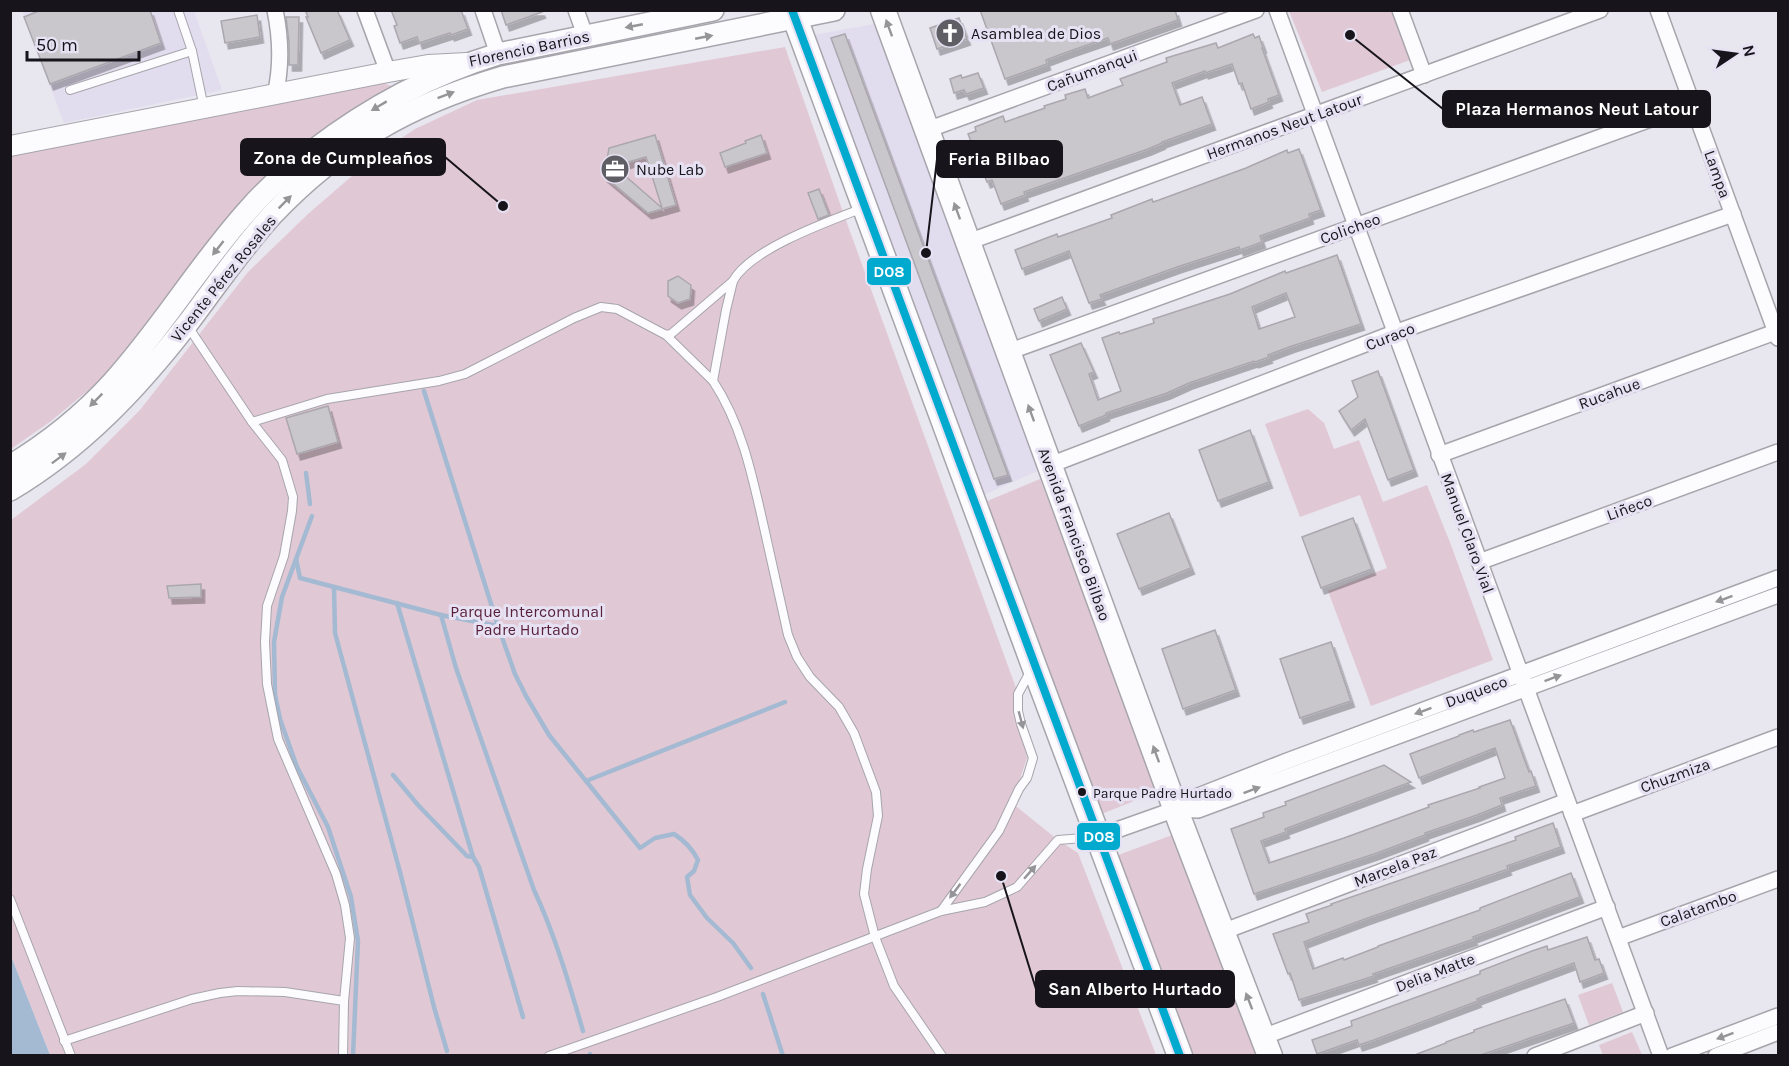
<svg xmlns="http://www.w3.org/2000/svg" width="1789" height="1066" viewBox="0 0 1789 1066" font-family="Karla,sans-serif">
  <defs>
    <filter id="shadow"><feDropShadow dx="3.5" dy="6" stdDeviation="0" flood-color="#0004"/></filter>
  </defs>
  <rect width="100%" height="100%" fill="#e8e6ef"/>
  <g fill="#e2ddee">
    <path d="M22 11H194L222 90 64 123Z"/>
    <path d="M874 24 1040 470 981 496 814 35Z"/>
  </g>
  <g fill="#e1c8d5">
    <path d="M1289 11H1391L1410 60 1322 92Z"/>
    <path d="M785 47 844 215 1016 688 1014 701 1027 758 1012 803 1058 840 1078 853 1156 1055H50L11 956V520L86 464 140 410 248 272 308 214 375 156 415 129 477 100Z"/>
    <path d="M379 82 392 86 348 115 109 373 51 421 11 449V153Z"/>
    <path d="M1308 409 1324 423 1334 449 1359 440 1383 502 1427 485 1451 545 1493 660 1371 706 1328 591 1387 568 1360 495 1300 517 1265 424Z"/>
    <path d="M1040 479 1159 791 1099 815 985 502Z"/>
    <path d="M1175 834 1258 1055H1189L1113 857Z"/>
    <path d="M1612 983 1623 1012 1589 1025 1578 995Z"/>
    <path d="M1632 1032 1642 1055H1603L1599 1045Z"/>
  </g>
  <path fill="#a3bad2" d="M11 956 50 1055H11Z"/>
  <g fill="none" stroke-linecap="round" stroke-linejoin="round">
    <g stroke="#a3bad2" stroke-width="4.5">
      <path d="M424 391 498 626 515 674 526 696 549 735 640 848 655 838 674 834C685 841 692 848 698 860L694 871 687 877 690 895 707 918 733 943 751 968"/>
      <path d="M306 473 310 504"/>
      <path d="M312 516 282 597 274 642 275 695 280 719 297 767 328 827 351 897 358 941 353 1056"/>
      <path d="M296 559 300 578 441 615 498 626"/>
      <path d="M334 587 335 633 400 872 434 1007 447 1051"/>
      <path d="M397 603 473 857"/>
      <path d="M441 615 456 668 534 890C555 935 569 983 583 1031"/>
      <path d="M393 775 418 805 467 856 473 857 479 867 523 1017"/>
      <path d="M586 781 785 702"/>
      <path d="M763 994 783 1056"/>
      <path d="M590 1054V1056"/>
    </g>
  </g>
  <g fill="#c9c6cc" stroke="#aba7ae" stroke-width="1.5" fill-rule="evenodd" filter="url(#shadow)">
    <path d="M41 10H150L161 43 50 84 24 17Z"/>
    <path d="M305 10H337L350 40 321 53 306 17H308Z"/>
    <path d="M391 10H461L468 29 451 35 450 33 419 43 417 37 400 43 394 26 397 25Z"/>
    <path d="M501 10H541L542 12 506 25Z"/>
    <path d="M980 10H1175L1178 20 1110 44 1108 38 1070 51 1046 60 1047 64 1005 79Z"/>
    <path d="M257 15 260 37 225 43 221 21Z"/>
    <path d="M286 17H299L298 65H289V42Z"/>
    <path d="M959 18 967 39 937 49 930 28Z"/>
    <path d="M845 34 1008 475 994 479 831 38Z"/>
    <path d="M1253 34 1255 38 1259 36 1263 47 1262 48 1279 95 1268 99 1269 102 1251 109 1242 83 1239 84 1232 64 1205 73V71L1172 83 1180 105 1202 97 1212 124 1162 142V143L1148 149 1024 192 1025 195 1001 204 992 180 987 182 968 134 976 131 975 127 1003 116 1005 122 1045 108 1044 106 1066 99 1065 95 1085 89 1088 98 1123 85 1120 79 1167 62 1166 58 1216 43 1218 48Z"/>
    <path d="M978 73 984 88 966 94 964 90 954 93 950 79 961 75 962 78Z"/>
    <path d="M655 135 676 205 648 213 604 176 609 148ZM646 157 662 208 614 166Z"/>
    <path d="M761 135 767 153 725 167 720 153 746 143 745 141Z"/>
    <path d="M1299 149 1321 210 1309 214 1310 218 1260 236 1262 242 1240 250 1239 247 1177 267 1100 295 1102 299 1089 303 1069 251 1022 269 1015 250 1057 234 1058 237 1112 218 1111 215 1152 199 1153 202 1159 200 1246 168 1287 150 1288 153Z"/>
    <path d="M819 189 829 215 818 219 808 193Z"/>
    <path d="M1337 255 1361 324 1292 346 1268 355 1269 357 1255 362 1254 361 1189 383 1167 393 1106 413V415L1079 426 1050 355 1081 343 1094 372 1089 374 1098 400 1121 391 1102 338 1119 332 1120 334 1154 323 1153 319 1230 294 1285 271 1286 273ZM1286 293 1295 317 1259 329 1252 307Z"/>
    <path d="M678 276 691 285 690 299 678 303 668 296V281Z"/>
    <path d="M1062 297 1067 309 1039 321 1034 309Z"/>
    <path d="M1378 371 1414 470 1388 480 1365 419 1351 430 1339 411 1358 397 1352 381Z"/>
    <path d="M328 406 338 442 297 454 286 418Z"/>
    <path d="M1250 430 1269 482 1218 501 1199 450Z"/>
    <path d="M1169 513 1191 568 1139 589 1117 534Z"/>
    <path d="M1353 518 1372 569 1321 588 1302 537Z"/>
    <path d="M201 584V597L169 598 167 586Z"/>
    <path d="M1215 630 1236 690 1183 709 1162 649Z"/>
    <path d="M1331 642 1351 701 1300 718 1280 659Z"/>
    <path d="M1510 720 1529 772 1531 771 1536 786 1500 798 1502 805 1477 815 1425 833V835L1377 853 1254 894 1231 829 1264 817 1263 813 1286 805 1285 802 1384 765 1411 782 1285 829 1286 832 1261 841 1269 863 1344 838 1429 807 1428 805 1480 788 1479 787 1505 778 1495 748 1419 778 1410 754 1459 736V735L1473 730 1474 732Z"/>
    <path d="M1553 823 1561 847 1507 866 1508 869 1365 919 1304 942 1313 969 1343 958 1344 960 1378 947V946L1480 910V908L1571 873 1580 897 1473 937 1474 939 1373 974 1374 976 1299 1000 1290 973 1288 974 1273 934 1309 922 1306 914 1332 905 1331 904 1516 840 1515 837Z"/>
    <path d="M1587 937 1595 960 1599 959 1604 973 1580 982 1574 963 1477 999 1478 1001 1374 1040 1359 1045 1357 1040 1317 1054 1312 1040 1352 1026 1351 1021 1480 974V971L1532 951 1547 946 1548 950Z"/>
    <path d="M1565 999 1574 1023 1478 1056H1417V1054L1446 1043V1042L1474 1032V1030Z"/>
  </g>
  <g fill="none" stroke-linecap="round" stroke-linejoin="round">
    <g stroke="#a7a5ac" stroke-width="10">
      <g id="service">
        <path d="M178 10 192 51 204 108"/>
        <path d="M70 90 192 51"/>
        <path d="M733 281C750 249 829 221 863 208"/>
        <path d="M187 325 252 422"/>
        <path d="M666 335 713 381"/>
        <path d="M10 899 71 1056"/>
        <path d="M941 911 999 831 1019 789 1027 778 1033 758 1021 724 1018 711V694L1030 672"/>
        <path d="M64 1041 192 999 220 993 238 991 285 992 344 1001"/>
        <path d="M343 1056 344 1001 350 938 345 905 336 874 278 739 267 684 265 642 267 606 284 556 292 511 293 497 282 460 252 422 327 399 439 381 465 374 574 318 601 307 617 309 666 335 671 334 733 281 726 310 713 381C741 423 752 474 763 523 771 560 780 598 788 635L797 657 810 677 839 707 854 733 876 792 878 816 867 869 864 894 875 937 894 986 942 1056"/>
        <path d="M549 1056 717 997 941 911 985 902 1017 887 1058 840 1096 837"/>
      </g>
    </g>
    <g stroke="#a7a5ac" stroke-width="18">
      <g id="minor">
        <path d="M365 10 388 72"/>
        <path d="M483 10 498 54"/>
        <path d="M576 10 585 35"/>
        <path d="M1277 10 1661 1056"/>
        <path d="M1400 10 1424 75"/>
        <path d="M1658 10 1778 338"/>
        <path d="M275 95C282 66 281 39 275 10"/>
        <path d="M927 130 1256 10"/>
        <path d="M968 242 1600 10"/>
        <path d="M1008 352 1692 104"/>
        <path d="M1439 455 1778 331"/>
        <path d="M1050 465 1394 333 1733 214"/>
        <path d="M1479 562 1778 452"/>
        <path d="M1176 809 1198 810 1778 595"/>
        <path d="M1572 814 1778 737"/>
        <path d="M1097 837 1176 809 1193 798 1287 761 1778 578"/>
        <path d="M1222 932 1567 801"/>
        <path d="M1618 938 1778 879"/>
        <path d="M1263 1037 1607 907"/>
        <path d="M1535 1056 1646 1013"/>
        <path d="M1672 1056 1778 1016"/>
        <path d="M1716 1056 1778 1032"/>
      </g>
    </g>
    <g stroke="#a7a5ac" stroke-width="22">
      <path id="tertiary" d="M10 146 388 72 428 65 467 63"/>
    </g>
    <g stroke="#a7a5ac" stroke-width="24">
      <g id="secondary">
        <path d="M10 466C48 443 83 415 112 383 162 328 200 263 250 208 269 186 291 168 314 150 370 107 430 75 498 54L713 10"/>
        <path d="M10 490C82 447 137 389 188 323 215 287 241 249 272 215 338 145 410 104 503 77L834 10"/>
      </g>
    </g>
    <g stroke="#a7a5ac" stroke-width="27">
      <g id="primary">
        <path d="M792 10 1034 666 1180 1056"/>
        <path d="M883 10 1181 824 1270 1056"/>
      </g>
    </g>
    <use href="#service" stroke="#fcfbfd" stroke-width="8"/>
    <use href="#minor" stroke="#fcfbfd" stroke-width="15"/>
    <use href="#tertiary" stroke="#fcfbfd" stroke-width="20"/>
    <use href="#secondary" stroke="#fcfbfd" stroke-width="21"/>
    <use href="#primary" stroke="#fcfbfd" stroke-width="24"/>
    <g stroke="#e7e2f3" stroke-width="12">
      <path id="bus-1" d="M792 10 1180 1056"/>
    </g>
    <use href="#bus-1" stroke="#00a9ce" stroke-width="8"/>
  </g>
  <defs><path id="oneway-solid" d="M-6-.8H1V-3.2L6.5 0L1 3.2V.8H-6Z" transform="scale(1.5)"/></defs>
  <g fill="#959497">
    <use href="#oneway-solid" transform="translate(634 26) rotate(169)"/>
    <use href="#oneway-solid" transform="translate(889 28) rotate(-110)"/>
    <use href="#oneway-solid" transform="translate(704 37) rotate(-11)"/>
    <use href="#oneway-solid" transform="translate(446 95) rotate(-21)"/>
    <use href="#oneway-solid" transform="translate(379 106) rotate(149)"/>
    <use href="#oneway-solid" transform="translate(285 202) rotate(-45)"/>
    <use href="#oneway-solid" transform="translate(957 211) rotate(-110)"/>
    <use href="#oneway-solid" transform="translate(218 248) rotate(128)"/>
    <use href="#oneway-solid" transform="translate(96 400) rotate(135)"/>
    <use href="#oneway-solid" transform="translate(1031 413) rotate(-110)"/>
    <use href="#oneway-solid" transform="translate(59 458) rotate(-37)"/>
    <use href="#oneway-solid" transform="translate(1724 599) rotate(160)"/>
    <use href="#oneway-solid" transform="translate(1553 678) rotate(-20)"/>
    <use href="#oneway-solid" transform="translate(1423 711) rotate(160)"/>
    <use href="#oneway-solid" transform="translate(1021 720) rotate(75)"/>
    <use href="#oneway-solid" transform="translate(1156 754) rotate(-110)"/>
    <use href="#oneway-solid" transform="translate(1252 790) rotate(-20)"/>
    <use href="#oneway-solid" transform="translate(1030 872) rotate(-49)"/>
    <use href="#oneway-solid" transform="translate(955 891) rotate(127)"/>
    <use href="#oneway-solid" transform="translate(1249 1001) rotate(-111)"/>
    <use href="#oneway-solid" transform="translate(1725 1036) rotate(160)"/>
  </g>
  <defs>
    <g id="church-disc" transform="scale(1.5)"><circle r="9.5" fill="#605e65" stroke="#e7e2f3"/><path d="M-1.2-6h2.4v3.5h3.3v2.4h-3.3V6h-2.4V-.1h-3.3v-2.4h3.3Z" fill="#fff"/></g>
    <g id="office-disc" transform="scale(1.5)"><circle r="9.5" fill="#605e65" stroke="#e7e2f3"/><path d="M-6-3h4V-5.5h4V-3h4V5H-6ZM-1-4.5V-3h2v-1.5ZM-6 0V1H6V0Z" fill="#fff"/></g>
  </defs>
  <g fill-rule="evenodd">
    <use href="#church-disc" x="950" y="33"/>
    <use href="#office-disc" x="615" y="169"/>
  </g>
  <circle fill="#17151b" stroke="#e7e2f3" stroke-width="2" cx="1082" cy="792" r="5"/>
  <g text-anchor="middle" stroke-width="6" stroke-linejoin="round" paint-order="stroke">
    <g font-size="14" fill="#17151b" stroke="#e7e2f3" text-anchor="start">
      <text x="1093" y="798">Parque Padre Hurtado</text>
    </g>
    <g font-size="16" fill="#17151b" stroke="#e7e2f3" text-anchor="start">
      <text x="971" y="39">Asamblea de Dios</text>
      <text x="636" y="175">Nube Lab</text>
    </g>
    <g font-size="16" fill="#17151b" stroke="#e7e2f3">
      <text transform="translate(529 48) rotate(-12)" y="6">Florencio Barrios</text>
      <text transform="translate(1092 70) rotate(-20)" y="6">Cañumanqui</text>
      <text transform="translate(1284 126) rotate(-20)" y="6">Hermanos Neut Latour</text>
      <text transform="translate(1718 174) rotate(70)" y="6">Lampa</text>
      <text transform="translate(1350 228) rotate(-20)" y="6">Colicheo</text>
      <text transform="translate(223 278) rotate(-51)" y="6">Vicente Pérez Rosales</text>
      <text transform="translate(1390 336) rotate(-21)" y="6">Curaco</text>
      <text transform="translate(1609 393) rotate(-20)" y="6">Rucahue</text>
      <text transform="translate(1629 507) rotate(-20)" y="6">Liñeco</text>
      <text transform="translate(1468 533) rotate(70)" y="6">Manuel Claro Vial</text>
      <text transform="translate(1075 534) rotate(70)" y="6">Avenida Francisco Bilbao</text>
      <text transform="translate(1476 691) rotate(-20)" y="6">Duqueco</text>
      <text transform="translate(1675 775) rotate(-20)" y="6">Chuzmiza</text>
      <text transform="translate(1395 866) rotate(-21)" y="6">Marcela Paz</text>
      <text transform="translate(1698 908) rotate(-20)" y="6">Calatambo</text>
      <text transform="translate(1435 972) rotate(-21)" y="6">Delia Matte</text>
    </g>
    <g font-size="16" fill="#581f39" stroke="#e7e2f3">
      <text x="527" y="617">Parque Intercomunal<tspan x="527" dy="18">Padre Hurtado</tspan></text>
    </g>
  </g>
  <path fill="none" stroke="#17151b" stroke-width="2" d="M1350 35L1443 109M503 206L445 157M926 253L937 159M1001 876L1036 989"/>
  <g fill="#17151b" stroke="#e7e2f3" stroke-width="2">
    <circle cx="1350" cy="35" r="6"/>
    <circle cx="503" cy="206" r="6"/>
    <circle cx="926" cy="253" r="6"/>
    <circle cx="1001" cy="876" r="6"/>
  </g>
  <g fill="#17151b" stroke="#17151b" stroke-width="2">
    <rect x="1443" y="91" width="267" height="36" rx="6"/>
    <rect x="241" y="139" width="204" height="36" rx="6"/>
    <rect x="937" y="141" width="125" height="36" rx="6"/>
    <rect x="1036" y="971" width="198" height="36" rx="6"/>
  </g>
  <g font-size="18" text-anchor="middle" font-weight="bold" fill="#fff">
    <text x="1577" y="115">Plaza Hermanos Neut Latour</text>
    <text x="343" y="164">Zona de Cumpleaños</text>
    <text x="999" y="165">Feria Bilbao</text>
    <text x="1135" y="995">San Alberto Hurtado</text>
  </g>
  <g stroke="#e7e2f3" stroke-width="2">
    <rect x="866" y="257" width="46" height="29" rx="6" fill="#00a9ce"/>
    <rect x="1076" y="822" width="45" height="29" rx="6" fill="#00a9ce"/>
  </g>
  <g font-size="16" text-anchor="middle" font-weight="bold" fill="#fff">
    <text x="889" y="277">D08</text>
    <text x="1099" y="842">D08</text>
  </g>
  <rect width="1789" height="1066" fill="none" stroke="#17151b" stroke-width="24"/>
  <g transform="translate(1735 54) rotate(77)" stroke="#e7e2f3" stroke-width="4.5" paint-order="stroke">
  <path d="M0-4.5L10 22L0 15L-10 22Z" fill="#17151b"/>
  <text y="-9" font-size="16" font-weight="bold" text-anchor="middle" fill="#17151b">N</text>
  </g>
  <path d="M27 51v9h112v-9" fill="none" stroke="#17151b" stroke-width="3"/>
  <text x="36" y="51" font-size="18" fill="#17151b" stroke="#e7e2f3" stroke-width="4.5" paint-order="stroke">50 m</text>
</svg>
